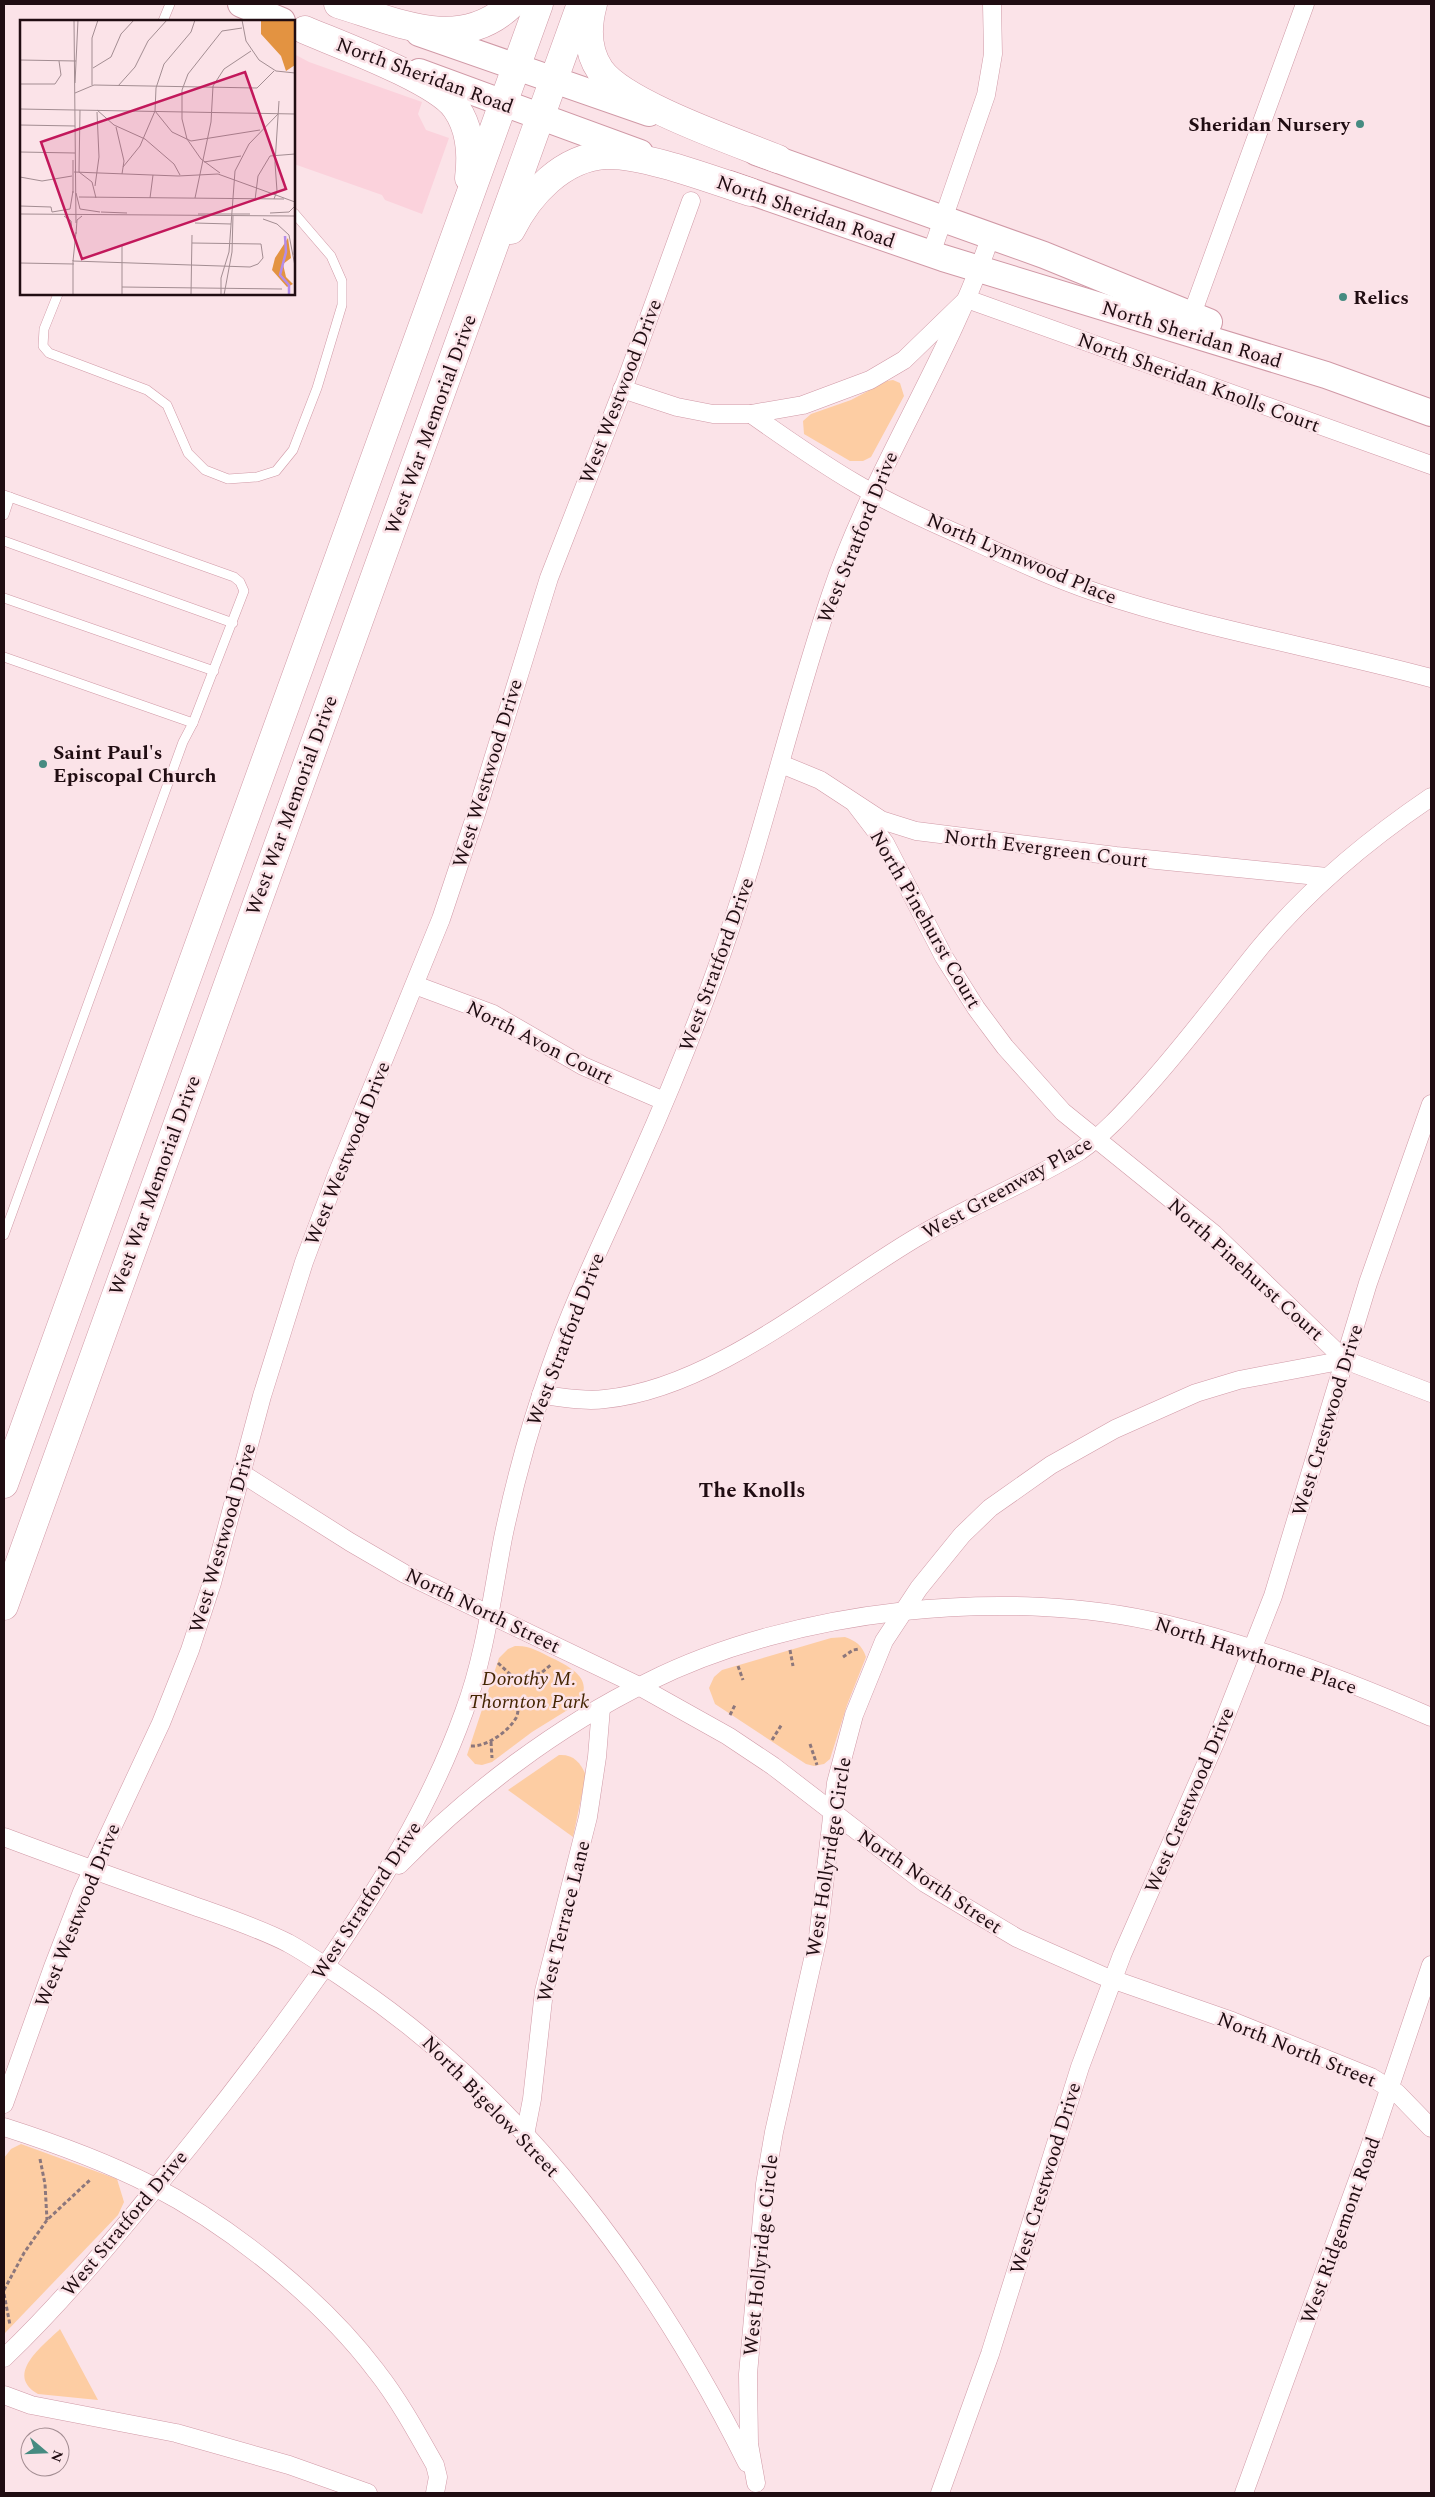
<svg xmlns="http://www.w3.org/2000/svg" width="1435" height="2497" viewBox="0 0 1435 2497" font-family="Spectral,serif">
  <rect width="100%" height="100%" fill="#fbe3e8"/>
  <path fill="#fbd2dc" d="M294 54 309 62 422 102 418 114 426 130 449 138 422 214 385 200 382 195 294 164Z"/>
  <g fill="#fdcda3">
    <path d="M893 380 900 383 904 396 871 457 863 461H850L804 434 803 421 811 414 851 400 887 381Z"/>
    <path d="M845 1637C856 1641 862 1645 866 1657L847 1705 830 1759 824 1764 814 1766 806 1764 715 1704 709 1688 714 1677 722 1670 831 1638Z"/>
    <path d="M515 1646C529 1645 540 1652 552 1658 573 1668 598 1682 574 1706L532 1732 492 1762 482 1765 475 1764 467 1755 499 1658 508 1649Z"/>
    <path d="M559 1755C573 1754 580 1762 586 1775L573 1837 508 1790Z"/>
    <path d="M21 2144 117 2179 124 2202 118 2215 4 2334V2158L11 2149Z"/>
    <path d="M60 2329 98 2400 38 2394C4 2374 43 2346 60 2329Z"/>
  </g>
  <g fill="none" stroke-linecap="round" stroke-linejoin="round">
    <g stroke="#d099a6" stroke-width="10">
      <g id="lane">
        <path d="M163 21 170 4"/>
        <path d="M58 294 44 329 43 346 49 353 147 390 167 405 188 453 205 470 228 479 257 477 276 471 293 450 317 388 342 305V281L331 256 294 213"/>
        <path d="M4 495 234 577 240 582 244 591 193 723 183 742 4 1235"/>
        <path d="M4 515 10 497"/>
        <path d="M4 541 233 623"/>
        <path d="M4 598 214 671"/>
        <path d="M4 657 193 723"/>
      </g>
    </g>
    <g stroke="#d099a6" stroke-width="19">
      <g id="street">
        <path d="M931 254 986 95 993 54 992 4"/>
        <path d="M1188 325 1305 4"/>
        <path d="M622 389 677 407 713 414H751L803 405 870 380 904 360 967 299 1431 465"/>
        <path d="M751 414C785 438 819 462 855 483 887 502 922 518 956 533 1002 554 1048 576 1095 592 1205 629 1320 648 1431 678"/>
        <path d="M781 764 820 780 881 820 916 831 1116 856 1327 877"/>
        <path d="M856 805 885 843 944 957 976 1008 1005 1047 1063 1112 1214 1234 1345 1360 1431 1393"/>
        <path d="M415 985 493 1014 583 1066 664 1101"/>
        <path d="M541 1395C562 1397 584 1402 605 1399 715 1388 825 1291 919 1236 971 1205 1028 1183 1080 1151 1104 1134 1123 1113 1143 1091 1184 1046 1220 997 1258 950 1308 889 1366 841 1431 797"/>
        <path d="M241 1473 350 1542 405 1574 635 1684 728 1736 773 1766 925 1883 1017 1938 1103 1976 1232 2021 1371 2077 1397 2093 1431 2128"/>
        <path d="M4 1837C65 1860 127 1882 189 1904 222 1916 257 1927 288 1943 310 1955 331 1970 352 1984 525 2101 655 2278 747 2463"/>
        <path d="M399 1865C469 1793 558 1726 648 1682 793 1609 1008 1586 1165 1624 1256 1646 1346 1680 1431 1717"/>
        <path d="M4 2104 53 1967 82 1892 161 1723 190 1650 212 1583 262 1396 304 1262 337 1174 441 919 477 811 549 578 627 378 691 201"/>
        <path d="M4 2127C54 2143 104 2161 151 2185 231 2226 323 2300 377 2372 399 2400 417 2433 435 2465L438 2477 435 2493"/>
        <path d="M525 2135 532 2099 544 1991 588 1817 597 1757 601 1708"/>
        <path d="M4 2358C73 2292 132 2217 192 2143 237 2087 280 2030 321 1972 378 1889 430 1807 464 1712 485 1656 492 1596 503 1538 515 1480 531 1422 551 1366 576 1294 610 1227 640 1158 666 1100 690 1041 712 981 759 854 788 722 831 594 873 469 949 360 991 235"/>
        <path d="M4 2395 31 2405 176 2433 289 2465 368 2493"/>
        <path d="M756 2483 749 2444 748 2374 765 2184 774 2132 818 1937 836 1783 854 1715 884 1641 919 1588 962 1535 990 1508 1051 1465 1115 1429 1196 1393 1239 1380 1345 1360"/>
        <path d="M940 2493 990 2354 1080 2067 1122 1955 1216 1741 1273 1596 1368 1283 1431 1104"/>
        <path d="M1244 2493 1369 2149 1431 1965"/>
      </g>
    </g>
    <g stroke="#d099a6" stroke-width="28">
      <g id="secondary">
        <path d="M241 4 282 21"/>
        <path d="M419 33 649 113"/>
        <path d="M419 72 640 153"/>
        <path d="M756 152 1044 255 1209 322"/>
        <path d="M729 184 943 258 1326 375 1431 413"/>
      </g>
    </g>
    <g stroke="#d099a6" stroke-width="29">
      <g id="highway">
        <path d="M338 4C397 22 460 54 512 4"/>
        <path d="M593 4C587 26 587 51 600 70 624 104 736 142 778 159"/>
        <path d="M305 30C340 45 436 80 456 108 470 128 472 154 469 178"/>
        <path d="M511 230C529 194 562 158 605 155 642 153 713 180 750 192"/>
        <path d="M4 1484 539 4"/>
        <path d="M4 1606 581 4"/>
      </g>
    </g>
    <g stroke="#8c777c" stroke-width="3" stroke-dasharray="4 2.5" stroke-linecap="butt">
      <path d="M790 1650 793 1666"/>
      <path d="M843 1657 853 1650 860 1649"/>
      <path d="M498 1663 513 1677 529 1685"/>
      <path d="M738 1666 743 1680"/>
      <path d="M517 1678 541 1673 552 1664"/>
      <path d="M730 1715 735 1705"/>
      <path d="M772 1740 782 1724"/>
      <path d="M491 1742 492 1758"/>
      <path d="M810 1744 817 1765"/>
      <path d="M471 1746C486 1747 508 1732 516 1718 519 1712 518 1705 517 1698"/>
      <path d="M40 2159 45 2184 47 2220"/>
      <path d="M4 2290 24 2253 47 2220 91 2179"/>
      <path d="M4 2294 10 2325"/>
    </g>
    <use href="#lane" stroke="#fff" stroke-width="9"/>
    <use href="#street" stroke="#fff" stroke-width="18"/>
    <use href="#secondary" stroke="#fff" stroke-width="26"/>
    <use href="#highway" stroke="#fff" stroke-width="28"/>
  </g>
  <g fill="#468b81" stroke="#fbe3e8" stroke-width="2">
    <circle cx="1360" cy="124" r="5"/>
    <circle cx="1343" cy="297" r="5"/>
    <circle cx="43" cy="764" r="5"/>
  </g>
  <g text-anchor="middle" stroke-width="5" stroke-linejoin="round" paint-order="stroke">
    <g font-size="20" fill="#200d12" stroke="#fbe3e8">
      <text transform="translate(425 75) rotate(20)" y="7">North Sheridan Road</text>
      <text transform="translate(806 211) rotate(19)" y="7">North Sheridan Road</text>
      <text transform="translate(1192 334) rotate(17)" y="7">North Sheridan Road</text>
      <text transform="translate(1199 382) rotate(20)" y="7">North Sheridan Knolls Court</text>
      <text transform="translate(620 391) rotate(-69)" y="7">West Westwood Drive</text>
      <text transform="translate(430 424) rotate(-70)" y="7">West War Memorial Drive</text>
      <text transform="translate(857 537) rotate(-68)" y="7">West Stratford Drive</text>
      <text transform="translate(1022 558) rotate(23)" y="7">North Lynnwood Place</text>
      <text transform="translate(487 773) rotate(-73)" y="7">West Westwood Drive</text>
      <text transform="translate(291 805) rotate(-70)" y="7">West War Memorial Drive</text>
      <text transform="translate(1046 848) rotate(7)" y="7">North Evergreen Court</text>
      <text transform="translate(926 919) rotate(60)" y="7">North Pinehurst Court</text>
      <text transform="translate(716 964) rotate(-70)" y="7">West Stratford Drive</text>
      <text transform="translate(540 1042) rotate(27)" y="7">North Avon Court</text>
      <text transform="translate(347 1153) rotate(-68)" y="7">West Westwood Drive</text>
      <text transform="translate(154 1185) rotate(-70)" y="7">West War Memorial Drive</text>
      <text transform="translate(1007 1187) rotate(-29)" y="7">West Greenway Place</text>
      <text transform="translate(1246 1269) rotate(42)" y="7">North Pinehurst Court</text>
      <text transform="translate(565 1339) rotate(-69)" y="7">West Stratford Drive</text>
      <text transform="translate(1327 1420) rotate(-73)" y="7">West Crestwood Drive</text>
      <text transform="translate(222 1538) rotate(-74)" y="7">West Westwood Drive</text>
      <text transform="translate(483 1610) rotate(26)" y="7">North North Street</text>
      <text transform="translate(1256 1655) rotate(18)" y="7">North Hawthorne Place</text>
      <text transform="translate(1189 1800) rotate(-67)" y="7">West Crestwood Drive</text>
      <text transform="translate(828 1857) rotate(-81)" y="7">West Hollyridge Circle</text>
      <text transform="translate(930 1881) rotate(34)" y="7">North North Street</text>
      <text transform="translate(366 1900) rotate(-57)" y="7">West Stratford Drive</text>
      <text transform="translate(77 1915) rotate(-68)" y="7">West Westwood Drive</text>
      <text transform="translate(563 1921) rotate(-76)" y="7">West Terrace Lane</text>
      <text transform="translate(1297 2049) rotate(22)" y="7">North North Street</text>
      <text transform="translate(491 2106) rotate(46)" y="7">North Bigelow Street</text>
      <text transform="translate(1045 2178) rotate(-73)" y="7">West Crestwood Drive</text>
      <text transform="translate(124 2223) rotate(-50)" y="7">West Stratford Drive</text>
      <text transform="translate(1340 2230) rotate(-70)" y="7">West Ridgemont Road</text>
      <text transform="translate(760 2255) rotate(-84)" y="7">West Hollyridge Circle</text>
    </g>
    <g font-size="20" font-weight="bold" fill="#200d12" stroke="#fbe3e8" text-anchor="start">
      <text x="1350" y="131" text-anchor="end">Sheridan Nursery</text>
      <text x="1353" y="304">Relics</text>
      <text x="53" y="759">Saint Paul's<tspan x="53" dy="23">Episcopal Church</tspan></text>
    </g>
    <g font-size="20" font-style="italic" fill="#442502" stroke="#fbe3e8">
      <text x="529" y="1685">Dorothy M.<tspan x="529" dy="23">Thornton Park</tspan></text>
    </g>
    <g font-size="21" font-weight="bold" fill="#200d12" stroke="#fbe3e8">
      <text x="752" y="1497">The Knolls</text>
    </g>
  </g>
  <g transform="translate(20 20)">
    <rect width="275" height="275" fill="#fbe3e8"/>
    <path d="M241 0H275V45L266 51 261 36 241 14ZM268 218 271 238 263 244 266 257 273 264 267 267 252 250 255 238Z" fill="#e39341"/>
    <path fill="none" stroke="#b48ce8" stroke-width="2.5" d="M265 216 266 232 260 255 269 265V275"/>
    <path fill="none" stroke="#a38d92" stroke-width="1" d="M54 0 56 203M222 0 226 21 239 40 256 51 275 53M0 40 56 41M73 48 91 37 101 14 114 0M55 63 58 0M0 64H35L41 55 39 41M72 65V18L78 0M98 66 115 47 128 21 147 0M55 73 74 65 237 68 254 51M0 89 275 94M60 90 59 152 72 162 76 178M77 90 94 105 125 119 154 144 160 155M135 91 152 112 171 121 240 110M0 105 55 106M96 107 104 141 102 154M0 132 55 133M184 142 221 136M103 147 120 126 135 91 136 68 144 44 171 12 175 0M54 152 158 156 198 154 275 182M200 153 181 139 167 119 162 99V70L168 54 202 11 222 8M0 157 22 161 52 156M75 166 79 137 77 92M53 173V140M56 173 60 189 80 192M59 177 264 179M130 178 133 155M175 178 191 102 193 66 204 49 231 31M254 179 257 171 255 143 259 81M235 180 238 156 250 136 275 134M0 186 31 187 32 192M32 192 50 189 53 171M81 192 107 193M250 193 269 192 275 186M0 194 275 196M178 194H230M44 196 51 201 52 212M243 199 257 204 269 215 275 246M175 203 211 204M56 214 57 200 62 196M274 235 275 202M53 241 230 247 238 244 243 238 241 224 172 223M53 241 56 212M0 243 54 244M102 267 262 269M53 275V240M102 275V226M171 275 172 215M201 275V258L209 232 215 151 229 124 258 94M204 275 212 232 213 195"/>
    <path fill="#c2185b" fill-opacity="0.15" stroke="#c2185b" stroke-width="2.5" d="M225 52 266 169 62 239 21 122Z"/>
    <rect width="275" height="275" fill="none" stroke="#200d12" stroke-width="2.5"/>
  </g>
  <rect width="1435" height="2497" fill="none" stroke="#200d12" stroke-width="10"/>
  <g transform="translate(45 2452) rotate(109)"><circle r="24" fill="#fbe3e8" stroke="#a38d92"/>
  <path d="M0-4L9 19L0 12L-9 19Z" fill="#468b81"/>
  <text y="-8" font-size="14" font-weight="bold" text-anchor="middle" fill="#200d12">N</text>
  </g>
</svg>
